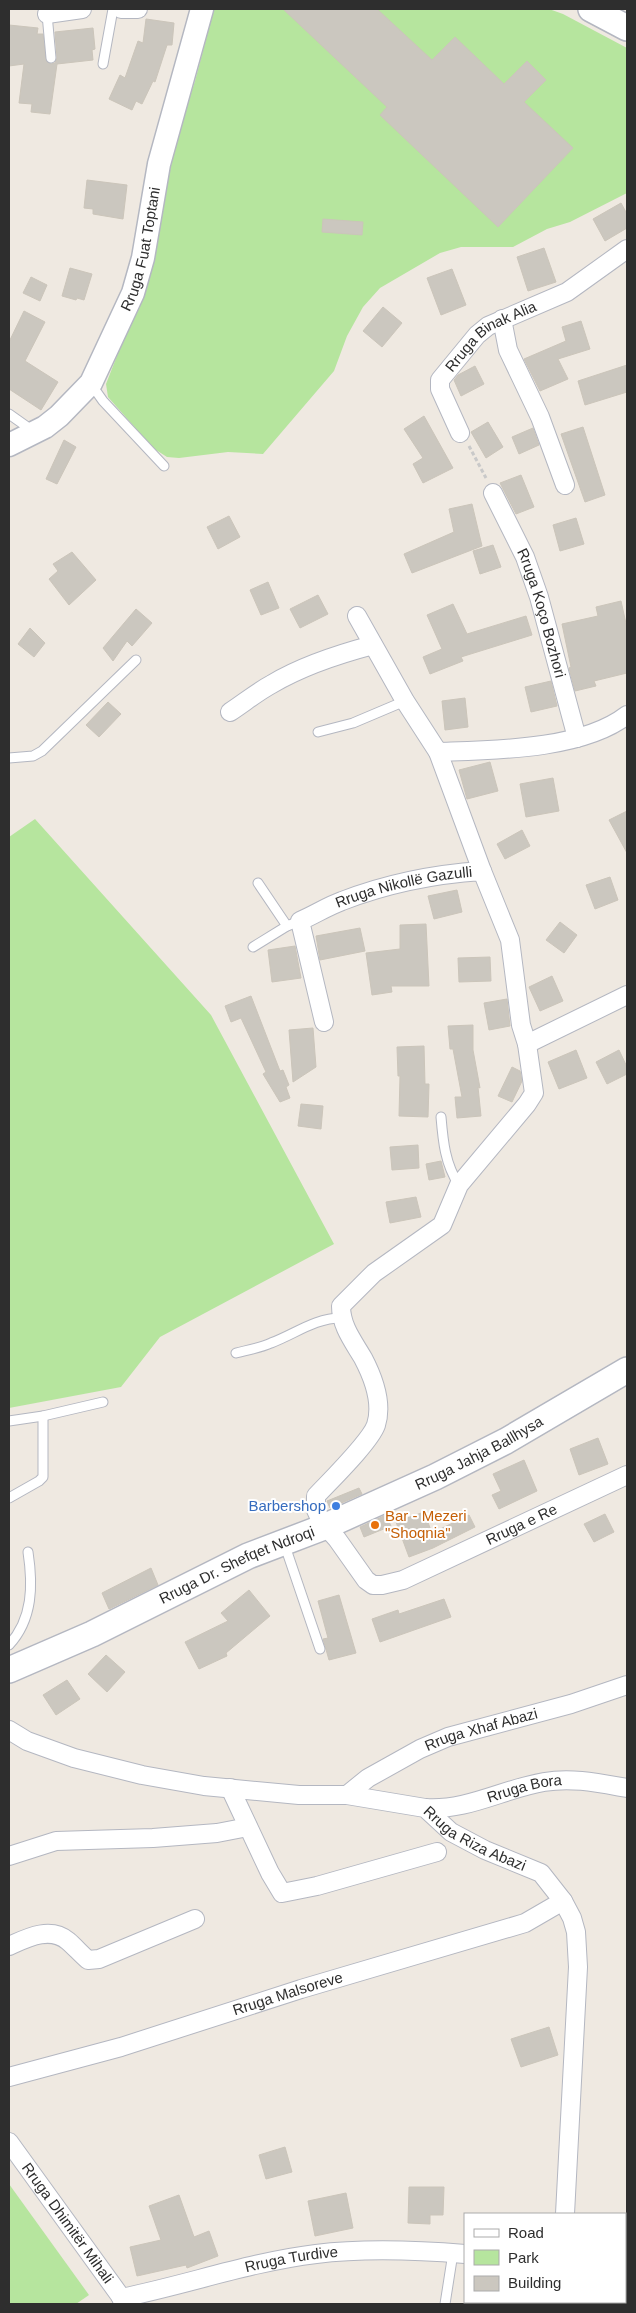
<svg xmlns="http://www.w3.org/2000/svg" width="636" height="2313" viewBox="0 0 636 2313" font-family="Helvetica,sans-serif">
  <rect width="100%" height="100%" fill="#efe9e1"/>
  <g fill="#b6e59e">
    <path d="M214 9H549L563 14 627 48V193L570 222 547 229 513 247H461L440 253 380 288 363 307 347 336 334 371 263 454 228 452 179 458 167 457 153 448 108 397 106 384 154 261 163 203 178 133 195 81Z"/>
    <path d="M35 819 211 1015 334 1244 160 1337 121 1387 9 1408V837Z"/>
    <path d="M9 2184 89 2295 76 2304H9Z"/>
  </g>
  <g fill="#cbc7bf" stroke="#cbc5ba">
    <path d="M283 9H377L432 60 455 37 504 84 527 61 546 80 524 102 573 148 498 227 380 115 387 107Z"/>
    <path d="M146 19 174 23 172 45H167L155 82 153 81 142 104 136 101 132 110 109 99 120 75 125 78 138 41 143 43Z"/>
    <path d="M9 25 38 28 37 34H43L46 61 51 64 55 63 57 58 55 32 93 28 95 49 92 50 93 60 57 64 50 114 31 112 32 104 19 103 24 64 9 66Z"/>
    <path d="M87 180 127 185 123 219 93 214V209L84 208Z"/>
    <path d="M621 203 627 214V228L605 241 593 219Z"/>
    <path d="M323 219 363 222 362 235 322 232Z"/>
    <path d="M544 248 556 282 528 291 517 257Z"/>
    <path d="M70 268 92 274 84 300 77 298 76 300 62 296Z"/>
    <path d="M452 269 466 305 441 315 427 278Z"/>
    <path d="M31 277 47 285 40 301 23 293Z"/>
    <path d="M383 307 402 323 382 347 363 331Z"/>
    <path d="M24 311 45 322 25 361 58 382 41 410 9 389V342Z"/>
    <path d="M581 321 590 349 558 359 568 379 540 391 524 359 566 341 562 327Z"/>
    <path d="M627 365V392L585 405 578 381Z"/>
    <path d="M475 366 484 384 461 396 454 380 458 375Z"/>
    <path d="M424 416 453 468 423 483 413 464 423 458 404 429Z"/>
    <path d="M488 422 503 447 486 458 471 432Z"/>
    <path d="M583 427 605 495 585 502 561 434Z"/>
    <path d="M533 428 539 445 519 454 512 437Z"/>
    <path d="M64 440 76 447 57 484 46 479Z"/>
    <path d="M521 475 534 507 516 514 500 483Z"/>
    <path d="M472 504 482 546 412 573 404 554 454 532 449 509Z"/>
    <path d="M229 516 240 537 218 549 207 527Z"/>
    <path d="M576 518 584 544 560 551 553 525Z"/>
    <path d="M493 545 501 567 480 574 473 551Z"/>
    <path d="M72 552 96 580 69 605 49 579 58 571 53 564Z"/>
    <path d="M268 582 279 608 261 615 250 590Z"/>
    <path d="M318 595 328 614 300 628 290 609Z"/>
    <path d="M621 601 627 628V673L594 681 596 686 575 691 569 668 571 667 562 624 598 616 596 607Z"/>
    <path d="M453 604 467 634 526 616 532 635 461 657 463 661 430 674 423 657 442 649 427 615Z"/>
    <path d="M136 609 152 623 132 646 127 641 113 661 103 648Z"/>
    <path d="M30 628 45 643 34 657 18 644Z"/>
    <path d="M551 681 557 706 531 712 525 687Z"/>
    <path d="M465 698 468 727 445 730 442 701Z"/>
    <path d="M108 702 121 714 99 737 86 725Z"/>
    <path d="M490 762 498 791 467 799 459 770Z"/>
    <path d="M553 778 559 811 526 817 520 784Z"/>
    <path d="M627 811V853L609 820Z"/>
    <path d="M522 830 530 846 505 859 497 844Z"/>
    <path d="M610 877 618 900 595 909 586 885Z"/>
    <path d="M457 890 462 912 434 919 428 896Z"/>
    <path d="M560 922 577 935 564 953 546 940Z"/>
    <path d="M426 924 429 986H391L392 992 372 995 366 953 400 949V925Z"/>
    <path d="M360 928 365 951 320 960 316 936Z"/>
    <path d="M295 946 301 978 272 982 268 950Z"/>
    <path d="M490 957 491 981 459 982 458 958Z"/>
    <path d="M552 976 563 1001 540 1011 529 987Z"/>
    <path d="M251 996 280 1071 283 1070 289 1085 286 1087 290 1098 280 1102 263 1074 266 1072 241 1018 231 1022 225 1006Z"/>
    <path d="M507 999 510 1026 489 1030 484 1003Z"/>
    <path d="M473 1025V1050L480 1088 478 1087 481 1116 457 1118 455 1097H462L453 1049H450L448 1026Z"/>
    <path d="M313 1028 316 1067 293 1082 289 1030Z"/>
    <path d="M424 1046 425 1084H429L428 1117 399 1116 400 1076H398L397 1047Z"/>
    <path d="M576 1050 587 1078 559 1089 548 1062Z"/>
    <path d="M619 1050 627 1067V1074L607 1084 596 1062Z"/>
    <path d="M512 1067 520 1071 522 1081 512 1102 498 1096Z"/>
    <path d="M301 1104 323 1106 321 1129 298 1126Z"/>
    <path d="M418 1145 419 1168 392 1170 390 1147Z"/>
    <path d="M441 1161 445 1177 429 1180 426 1164Z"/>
    <path d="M416 1197 421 1217 390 1223 386 1202Z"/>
    <path d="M598 1438 608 1464 579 1475 570 1449Z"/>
    <path d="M524 1460 537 1491 499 1509 492 1495 501 1491 493 1474Z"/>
    <path d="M359 1488 362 1494 330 1508 327 1501Z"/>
    <path d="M424 1512 432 1533 469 1515 475 1527 433 1548 409 1557 396 1522Z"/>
    <path d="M605 1514 614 1532 594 1542 584 1524Z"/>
    <path d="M386 1515 391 1526 364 1537 360 1527Z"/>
    <path d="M151 1568 158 1585 109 1609 102 1593Z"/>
    <path d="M249 1590 270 1616 226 1653 227 1656 199 1669 185 1642 228 1621 221 1613Z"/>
    <path d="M339 1595 356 1653 329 1660 323 1639 328 1638 318 1601Z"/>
    <path d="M444 1599 451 1617 380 1642 372 1619 398 1610 399 1614Z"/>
    <path d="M106 1655 125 1672 107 1692 88 1674Z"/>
    <path d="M67 1680 80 1699 56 1715 43 1695Z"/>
    <path d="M549 2027 558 2055 521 2067 511 2039Z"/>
    <path d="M285 2147 292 2172 266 2179 259 2155Z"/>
    <path d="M409 2187H444L443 2215H430V2224L408 2223Z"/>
    <path d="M346 2193 353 2228 315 2236 308 2201Z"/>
    <path d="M179 2195 194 2237 209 2231 218 2256 187 2268 186 2265 137 2276 130 2247 161 2240 149 2206Z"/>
  </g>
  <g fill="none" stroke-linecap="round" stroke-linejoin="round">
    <g stroke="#b4b7c1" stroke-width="11">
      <g id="service">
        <path d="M47 14 51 58"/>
        <path d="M103 64 113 9"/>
        <path d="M91 384 103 401 164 466"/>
        <path d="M9 414 33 431"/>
        <path d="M318 732 353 723 405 701"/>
        <path d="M9 758 33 756 42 751 136 660"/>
        <path d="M258 883 287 926"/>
        <path d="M253 947 287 926 300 921"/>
        <path d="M441 1117C443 1141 445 1164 459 1185"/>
        <path d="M236 1353C248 1350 260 1348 271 1343 295 1334 315 1318 341 1318"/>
        <path d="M9 1421 43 1416 103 1402"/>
        <path d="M9 1498 39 1481 43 1477V1416"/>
        <path d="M284 1543 320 1649"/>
        <path d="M9 1645C33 1619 33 1585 28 1552"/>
        <path d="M445 2304 453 2253"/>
      </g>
    </g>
    <g stroke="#b4b7c1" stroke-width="20">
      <g id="minor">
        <path d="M121 9H138"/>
        <path d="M47 14 82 9"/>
        <path d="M502 319 508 350 540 417 565 485"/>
        <path id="s1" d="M460 433 440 389V380L477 335 488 326 567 292 627 249"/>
        <path id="s2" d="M493 493 525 557 539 597 577 738"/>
        <path d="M357 616 405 701 438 752C494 750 582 750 627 715"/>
        <path d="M230 712C244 703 257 692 272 684 302 666 339 654 373 645"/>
        <path d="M438 752 482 871"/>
        <path id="s3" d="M627 995 527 1044 534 1093 527 1104 459 1185 442 1225 374 1273 341 1306C341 1326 353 1341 363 1358 373 1377 383 1403 376 1425 370 1442 330 1481 316 1496V1510L321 1521 337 1539 366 1580 373 1585H382L403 1580 627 1475"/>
        <path id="s4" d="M324 1022 300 921C314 915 328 906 342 901 386 884 436 874 482 871L510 940 521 1025 527 1044"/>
        <path id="s5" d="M9 1730 27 1741 74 1758 142 1775 204 1786 299 1795H347L425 1808 451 1832 485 1850 541 1873 563 1901 572 1918 576 1932 578 1967 565 2214"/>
        <path d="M230 1788 270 1873 282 1893 317 1886 437 1852"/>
        <path id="s6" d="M347 1795 368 1778 420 1749 448 1737 571 1704 627 1685"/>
        <path id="s7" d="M425 1808C467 1811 503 1789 544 1782 572 1777 599 1783 627 1788"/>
        <path d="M9 1856 56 1841 153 1838 217 1833 248 1827"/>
        <path d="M9 1946C27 1938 50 1926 68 1941 75 1947 81 1954 88 1960L99 1959 195 1919"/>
        <path id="s8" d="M9 2077 121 2047 301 1989 525 1923 563 1901"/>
        <path id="s9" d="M9 2142 126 2304"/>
        <path d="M625 2282 627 2283"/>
        <path id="s10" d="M121 2298C186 2285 250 2262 316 2254 364 2248 416 2250 465 2254"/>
      </g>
    </g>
    <g stroke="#b4b7c1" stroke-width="25">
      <g id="tertiary">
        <path id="s11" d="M9 445 45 427 59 416 91 383 133 293 143 258 159 164 202 9"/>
      </g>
    </g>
    <g stroke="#b4b7c1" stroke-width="28">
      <g id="secondary">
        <path d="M591 9 627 28"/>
        <path id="s12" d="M9 1670 92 1634 248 1556 324 1527 435 1477 506 1441 627 1370"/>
      </g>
    </g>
    <path stroke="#c9c9c9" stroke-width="3" stroke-dasharray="4 2.5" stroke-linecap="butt" d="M469 446 486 478"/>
    <use href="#service" stroke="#fff" stroke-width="9"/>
    <use href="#minor" stroke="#fff" stroke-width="18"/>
    <use href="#tertiary" stroke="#fff" stroke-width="22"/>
    <use href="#secondary" stroke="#fff" stroke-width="25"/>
  </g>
  <circle fill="#3f7fe0" stroke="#fff" stroke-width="2" cx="336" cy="1506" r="5"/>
  <circle fill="#e8710a" stroke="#fff" stroke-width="2" cx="375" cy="1525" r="5"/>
  <g text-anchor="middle" stroke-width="4" stroke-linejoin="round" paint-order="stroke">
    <g font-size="15" fill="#2e2e2e" stroke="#fff">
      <text dy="5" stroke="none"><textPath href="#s11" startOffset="248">Rruga Fuat Toptani</textPath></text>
      <text dy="5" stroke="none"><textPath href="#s1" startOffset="126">Rruga Binak Alia</textPath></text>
      <text dy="5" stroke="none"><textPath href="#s2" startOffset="130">Rruga Koço Bozhori</textPath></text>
      <text dy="5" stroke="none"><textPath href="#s4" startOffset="214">Rruga Nikollë Gazulli</textPath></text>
      <text dy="5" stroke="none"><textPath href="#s12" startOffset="518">Rruga Jahja Ballhysa</textPath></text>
      <text dy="5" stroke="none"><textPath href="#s3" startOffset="944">Rruga e Re</textPath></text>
      <text dy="5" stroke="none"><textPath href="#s12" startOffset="251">Rruga Dr. Shefqet Ndroqi</textPath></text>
      <text dy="5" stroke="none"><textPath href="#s6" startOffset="151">Rruga Xhaf Abazi</textPath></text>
      <text dy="5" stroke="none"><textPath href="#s7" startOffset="102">Rruga Bora</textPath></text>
      <text dy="5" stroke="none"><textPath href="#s5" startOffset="486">Rruga Riza Abazi</textPath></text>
      <text dy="5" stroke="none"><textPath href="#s8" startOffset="291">Rruga Malsoreve</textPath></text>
      <text dy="5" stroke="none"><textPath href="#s9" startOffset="100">Rruga Dhimitër Mihali</textPath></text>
      <text dy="5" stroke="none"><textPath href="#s10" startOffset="175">Rruga Turdive</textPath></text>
    </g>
    <g font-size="15" fill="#366cbe" stroke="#fff" text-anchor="end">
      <text x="326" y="1511">Barbershop</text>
    </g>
    <g font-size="15" fill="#c56008" stroke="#fff" text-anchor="start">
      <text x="385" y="1521">Bar - Mezeri<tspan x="385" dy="17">"Shoqnia"</tspan></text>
    </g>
  </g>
  <rect width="636" height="2313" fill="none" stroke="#2e2e2e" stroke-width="20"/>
  <rect x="464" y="2213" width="162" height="90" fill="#ffffff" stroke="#ababab"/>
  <rect x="474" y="2229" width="25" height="8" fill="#ffffff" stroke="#ababab"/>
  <text x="508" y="2238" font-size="15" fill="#2e2e2e">Road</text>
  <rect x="474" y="2250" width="25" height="15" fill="#b6e59e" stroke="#ababab"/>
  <text x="508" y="2263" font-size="15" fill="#2e2e2e">Park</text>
  <rect x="474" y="2276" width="25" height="15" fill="#cbc7bf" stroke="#ababab"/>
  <text x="508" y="2288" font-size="15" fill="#2e2e2e">Building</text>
</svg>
